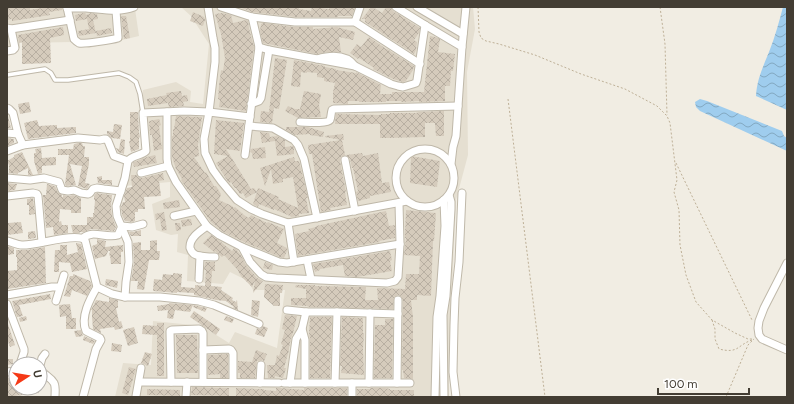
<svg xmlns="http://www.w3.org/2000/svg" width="794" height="404" viewBox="0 0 794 404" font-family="Figtree,sans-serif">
  <defs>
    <pattern id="water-waves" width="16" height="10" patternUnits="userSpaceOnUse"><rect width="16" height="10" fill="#9fcdee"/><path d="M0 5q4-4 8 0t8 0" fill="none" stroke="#83a8c1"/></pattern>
    <pattern id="building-cross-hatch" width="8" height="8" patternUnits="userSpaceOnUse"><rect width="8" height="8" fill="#d5cbbc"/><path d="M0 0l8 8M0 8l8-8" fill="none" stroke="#b8afa2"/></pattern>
  </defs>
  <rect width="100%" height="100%" fill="#f1ede3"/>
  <g fill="#e5dfd1">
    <path d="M7 7H141L135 9 139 36 89 48 72 42 20 43V48L7 49Z"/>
    <path d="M181 7H473L475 29 467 72 468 155 456 200 449 360V397H115L123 363 151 365 153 321 202 326 229 343 235 332 277 348 285 290H253L248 281 230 272 223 284 187 281 188 255 177 252 178 234 171 235 156 230 152 204 170 197V182L125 186 128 161 145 152 141 112 143 90 176 82 191 91 190 102 203 104 209 44 191 16Z"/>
  </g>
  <g fill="url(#water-waves)">
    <path d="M783 7H787V110L756 96C757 79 763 67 769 52 775 37 779 22 783 7Z"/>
    <path d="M700 99 707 101 782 131 784 136 787 138V151L700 111 696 107 695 102Z"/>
  </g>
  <g fill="url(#building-cross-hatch)">
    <path d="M7 7H30V10L49 7H62V10L49 12 50 15 12 21V19L7 20Z"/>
    <path d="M239 7H292L299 8V9L311 11 312 7 329 9V7H355L352 16H338V17H295L252 12Z"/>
    <path d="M371 7H373L382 13 386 7H391L393 11 420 28 419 33 414 40 417 42 416 50 414 54 365 22V19H362Z"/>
    <path d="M193 12 204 17 205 20 203 26 190 21Z"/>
    <path d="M83 13H85L86 15 91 13 97 14 98 19 93 20 96 33 79 36 78 31 89 29 87 19 76 21 75 15Z"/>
    <path d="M222 13 231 15 233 23 246 20 248 21 249 28 254 47 246 111 219 107 220 100 218 99 219 86 221 70 223 71 225 58 221 34 215 14Z"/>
    <path d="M121 16H126L130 38 124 39Z"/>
    <path d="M263 23 294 27H313V29L337 27 355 32 353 40 339 37 341 52H327L317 54 263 43 260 31 261 24Z"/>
    <path d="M63 27 64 35 50 38 51 63 22 64V42L19 43 18 35Z"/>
    <path d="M111 28 112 33 97 36 96 31Z"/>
    <path d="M430 36 435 37 440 39 438 52 455 54 453 71H451L450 86H445V101L419 102V101L401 102V101H386V102H359V101H348V104L333 103V92L335 83 324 81V78L317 77V73L307 72V73L301 72 300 87 291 86 294 60 325 66V67L336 69V70L356 73V72L381 85 380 94H392V92H424Z"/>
    <path d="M369 37 386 49H387L414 66 413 70 406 81 403 82 393 79 373 69 374 68 364 61 359 58 358 59 350 53 357 44 361 47Z"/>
    <path d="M275 58 287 60 279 109 274 108 272 123 260 122 261 111 269 112Z"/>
    <path d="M181 91 182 96 187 95 188 101 183 102 184 106 169 107 168 103 148 106 147 99 167 95 166 93Z"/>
    <path d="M304 91 321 94 319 105 321 117 298 118 285 111 288 106 295 109H300Z"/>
    <path d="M29 102 31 112 20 114 18 104Z"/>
    <path d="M444 111V136H436L435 124V123H425V137L388 138H380V124H335L336 114 381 115V114H390V113H416L419 112Z"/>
    <path d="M130 112H138L139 132 140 137 139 138V149L131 152 129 141H130Z"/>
    <path d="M7 114 8 116 11 128H7Z"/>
    <path d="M176 116 202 117 198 145 199 156 194 157 205 173 206 172 214 186H216L221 194 219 200 232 206 234 208 235 207 244 215 249 218 251 215 267 223 268 222 284 229 277 243 287 248V251L284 258 280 257 244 242 222 231 211 222 181 180 182 179 176 169 173 160 172 156V136H173V129H174Z"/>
    <path d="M159 119 161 125 159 126 162 149 154 151 152 135H150L149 121Z"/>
    <path d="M37 120 39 126 57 125V128L76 127V133L28 139 24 123Z"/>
    <path d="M216 120 244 123 240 151 226 149 251 189 254 188 257 192 246 198 243 193 240 194 236 188H235L231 182 229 183 216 163 228 156 214 154Z"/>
    <path d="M114 124 122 125 120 139 112 138 107 134V131L113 132Z"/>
    <path d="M286 127H308L324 132 323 137 310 135V134L295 135 286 130Z"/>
    <path d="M260 132 269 133 270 137 277 136 285 140V147L293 146 294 147V154L277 156 275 141 262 143Z"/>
    <path d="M343 134 344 140H342L345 155 341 157 340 161 346 192H345L347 205 330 208 331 210 321 212 312 154H309L308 145 341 140 325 137V136Z"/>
    <path d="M7 138 14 139V143L7 146Z"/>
    <path d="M121 139 125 140 124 154 118 152 116 148 119 149Z"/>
    <path d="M78 143H82L83 146H85L84 157H89V164L85 183 90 184 87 189 78 186 82 166 70 164 76 185 66 186 65 184 69 155H58V149H73L74 144Z"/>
    <path d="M265 147 266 158 253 159 252 153 250 152 251 149Z"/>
    <path d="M41 148 42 158 56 157V165L42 166V173L38 174 34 161V153H36L35 149Z"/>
    <path d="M22 152 33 175H28V168L18 173V174L9 173V165L7 161 14 157V155Z"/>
    <path d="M362 153 363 156 378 153 382 183 389 182 391 192 370 196V198L358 201 356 192 358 191 353 168H352L350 159 346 155Z"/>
    <path d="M155 155 157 163 134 167 133 163 134 162 147 157Z"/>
    <path d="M411 156 440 161 437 187 410 183Z"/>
    <path d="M294 157 295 161H299L308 198H306L309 213 299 214V216L291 217 290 216 274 209V210L259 204 258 207 253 204 258 188 279 197 278 199 298 208 293 177 283 179V182L273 184 271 169 265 186 260 168Z"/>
    <path d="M163 173 164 180 159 181 161 196 144 197 145 209H138V212H135V221L132 222 125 221 122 215 121 207 123 202H125L124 196 127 188 132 187 131 175H136L138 177 142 178Z"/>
    <path d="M102 176V180H112V185L98 183 97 177Z"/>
    <path d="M7 183 17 184 15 190 7 191Z"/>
    <path d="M47 184 55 186 58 192 62 195V197H63V195L69 196 73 195 81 198V213H71V210L60 209 59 222 61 221 62 225H68V233L54 235 53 227 46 228 43 195H46Z"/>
    <path d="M96 193 112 195 111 206 112 216 116 227 114 231 91 229 84 232H79L80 233H73L71 225H87V217H93V213H94L95 200H94V196Z"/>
    <path d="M33 198 35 214 29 215V205H27V199Z"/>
    <path d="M179 200 180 207 164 209 163 203Z"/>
    <path d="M406 210 436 213 434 241H433L431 296 417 295V300H411L413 317V379L404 378 403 370H402L403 300 401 296 398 295 394 297 393 309 309 307 307 306 291 305V298H306V289L295 287 296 285H315V286L366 287 365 300H378L377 288 405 289 406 274H419L420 256 404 255 406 238H405V233Z"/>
    <path d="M386 211 389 226 395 225V238L379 241 380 242 298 256 295 234 309 231 308 229 316 227V226Z"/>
    <path d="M164 212 167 230 162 231 160 219 156 220 155 214Z"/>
    <path d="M191 219 192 225 182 227 181 220Z"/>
    <path d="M21 222 23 233 7 235V225H8V223Z"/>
    <path d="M175 223H180L181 230 176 231Z"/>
    <path d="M141 230V236H131L129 232H133Z"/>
    <path d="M35 231 36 238 28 239V232Z"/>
    <path d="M211 235 221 242 232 251 234 248 236 249 240 254 246 265 257 278 263 281 253 293 255 281 252 287 241 276 238 271V270L224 255 222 257 215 251V252H214L203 243Z"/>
    <path d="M97 239 106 241 105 247 123 245V252H121V264H111L110 255 109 256 110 251H108L106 256 95 259 92 246 97 244Z"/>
    <path d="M157 240V251H160L159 260H149L144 290 137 289 138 281H131L134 263 133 243 141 242V250H150V241Z"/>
    <path d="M76 243 81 244 87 269 72 272 70 263 59 262V272H54L55 250H60V245H67V255L78 252Z"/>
    <path d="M7 246 14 248V254L7 255Z"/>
    <path d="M45 247 46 283 7 289V271L17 270V257H16V250H27Z"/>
    <path d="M390 251 392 260 390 261 392 271 357 277 345 276 343 265 320 269V270L315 272 313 264Z"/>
    <path d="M205 262H215V271H212L211 286 222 287 221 290 233 298 232 300 236 302 237 300 238 310 233 308 234 307 226 301 216 300 194 295V293L177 292V293L153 291 154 279 162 280 163 274 173 275V273L182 274 181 287 195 288V285L205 286 206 270H204Z"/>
    <path d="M265 262 273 265 272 270 263 268Z"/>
    <path d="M73 274 90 281 92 286 87 296 72 290 70 297 64 296 70 276H73Z"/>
    <path d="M106 279 118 281 117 288 105 285Z"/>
    <path d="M265 284 283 285 282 293H280V306H274L264 297Z"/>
    <path d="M50 294 51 299 19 305 23 316 17 317 12 301Z"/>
    <path d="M109 298 118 300V308H116L119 322 121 321 123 328 115 330 114 327 100 329 101 333 92 329H93L92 317V310H91L96 300 109 302Z"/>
    <path d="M252 300 260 301 258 317 251 315Z"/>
    <path d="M169 303 193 305 190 312 175 310 173 319 167 318 168 310 158 311 157 306 169 304Z"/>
    <path d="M70 304 72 318H76V329H66V316L60 317 59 305Z"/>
    <path d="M194 305 198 306 207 308 205 312 193 307Z"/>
    <path d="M194 311 220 329 216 335 190 317Z"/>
    <path d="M285 315 297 316 293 333 291 338 289 348V350L284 368H286L283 378 275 376V378H268L267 365H275L277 355 279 356 283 345 281 344 285 330 282 329Z"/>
    <path d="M26 316 27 320 20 322 19 318Z"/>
    <path d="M226 316 234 319 232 323 224 320Z"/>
    <path d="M310 317H332L330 378H310V340L309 333Z"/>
    <path d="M342 317 363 318V333H364L363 349 364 375 341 373 342 366H340Z"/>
    <path d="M385 319H393L392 378H374L375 325H385Z"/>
    <path d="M157 323H164V376H157V335L142 334 143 325 157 326Z"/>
    <path d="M7 324H8L15 345 10 347 7 339Z"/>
    <path d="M263 326 268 328 264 337 255 334 257 328 260 329Z"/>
    <path d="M134 327 138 343 128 346 123 330Z"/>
    <path d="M81 330 83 336 76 337 74 331Z"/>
    <path d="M176 335H197L198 373H177Z"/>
    <path d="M84 336 95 341 93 344 83 340Z"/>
    <path d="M112 343 122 345 121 352 111 351Z"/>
    <path d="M256 350 267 354 264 361 262 360 257 361 255 378H240V373H238V361L252 362Z"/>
    <path d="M145 352 152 354 148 366 141 363Z"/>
    <path d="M228 354V378H220V374L208 375V355Z"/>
    <path d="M7 359H13V364L7 365Z"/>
    <path d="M129 367 136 369 128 395 122 393Z"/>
    <path d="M16 377V391L39 388V393L7 397V378Z"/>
    <path d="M192 387 229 388V396L191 395Z"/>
    <path d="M236 388 264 389V390L276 391V388H281L304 390V388H347V397H236Z"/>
    <path d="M370 388H385L390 389V390H414V397H357V389H370Z"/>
    <path d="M147 389 180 390V396L147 395Z"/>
  </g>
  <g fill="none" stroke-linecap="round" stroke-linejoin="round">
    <g stroke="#bfb8a9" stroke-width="5.5">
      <path id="lane" d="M7 75 45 69 51 73 55 80H68L119 73 129 77 136 82 140 94 143 113"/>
    </g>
    <g stroke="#bfb8a9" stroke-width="9">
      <g id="street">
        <path d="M67 7 74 39C75 40 77 42 79 43 84 44 112 40 118 38V37L116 11"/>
        <path d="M208 7 213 38 215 48V62L209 112 204 139 205 153 213 170 221 181 237 200 251 209 262 214 288 223 407 201"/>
        <path d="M221 7 252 17 295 22H355L420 64"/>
        <path d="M396 7 425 25 462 47 456 136 453 147 451 164"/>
        <path d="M417 7 463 34"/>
        <path d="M67 8C73 8 80 8 86 8 102 9 118 13 134 7"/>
        <path d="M355 22 360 7"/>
        <path d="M7 28 11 29 70 20"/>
        <path d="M259 47 269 50 355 66 391 84 398 86 403 87 413 84 416 83 417 80 425 25"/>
        <path d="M462 47 466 7"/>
        <path d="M7 51 13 50 15 48 11 29"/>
        <path d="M317 59C331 55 346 54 355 66"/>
        <path d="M251 104 259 101 261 98 269 50"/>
        <path d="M7 108 9 109 13 113 18 134 23 145"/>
        <path d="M167 112V159L168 166 176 182 207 226 219 235 242 247 250 262 261 274 266 277 276 278 387 283 395 281 398 277 400 244 399 203"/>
        <path d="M300 122C305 122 327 124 330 120 331 118 331 113 332 110L334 109 458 106"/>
        <path d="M249 126 273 128 294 140 298 145 304 159 317 218"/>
        <path d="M7 133 18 134"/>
        <circle cx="425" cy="178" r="29"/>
        <path d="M7 151 23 145 78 138 100 140 104 139H106L108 141 114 156 128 161"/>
        <path d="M245 155 259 47 252 17"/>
        <path d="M345 160 355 211"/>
        <path d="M141 173 168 166"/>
        <path d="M7 178 30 180 44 178 59 182 62 190 68 191 74 190 81 193 88 194 90 193 93 189 97 188 104 189 121 191"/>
        <path d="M7 196 33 193 37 194 38 196 42 242"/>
        <path d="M174 216 196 211"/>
        <path d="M288 223 294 262"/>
        <path d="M207 226C200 231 189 238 190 248 191 251 193 254 196 255 202 257 209 257 215 257"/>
        <path d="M83 238C93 229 106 239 118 235L122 226 132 227 143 224"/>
        <path d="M7 241C12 242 17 245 22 245 35 246 76 232 85 240L97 287 112 294 125 297H160L199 301 214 305 259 324"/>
        <path d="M242 247 279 262 287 263 400 244"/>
        <path d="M307 260 311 279"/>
        <path d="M787 263 764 308 759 321 758 328 759 335 762 339 787 350"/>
        <path d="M199 279 200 256"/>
        <path d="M7 295 52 287H60"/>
        <path d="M125 297 126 282 129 262 128 242 117 216 116 206 125 178 128 161C132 155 141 156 146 151L143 114V113L184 111 209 112 250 117"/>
        <path d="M56 301 64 275"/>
        <path d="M7 304 24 349V352L20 364"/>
        <path d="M287 310 306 312H337L398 314"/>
        <path d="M302 329 305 340V383"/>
        <path d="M203 350 229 349 231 350 233 353V382"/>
        <path d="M40 365 42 358 45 354"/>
        <path d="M40 367C42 375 50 376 54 383 56 387 55 392 55 397"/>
        <path d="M7 372 16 371"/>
        <path d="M139 382 279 383"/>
        <path d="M171 382 170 331 172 330 199 329 202 331 203 333V382"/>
        <path d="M260 383 261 365"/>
        <path d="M284 383H410"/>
        <path d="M290 383 296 339 302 329 306 312"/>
        <path d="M335 383 337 312"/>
        <path d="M369 383 370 313"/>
        <path d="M397 383 398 300"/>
        <path d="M136 396 141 368"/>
        <path d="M83 397 96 349 101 340 100 338 86 331C80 317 90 299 97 287"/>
        <path d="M186 397 187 382"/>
        <path d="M352 397V383"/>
        <path d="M435 397 437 317 440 296 445 226 444 200"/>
        <path d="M444 397 443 315 446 296 451 209V202L449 195"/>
        <path d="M456 397 453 372 454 325 455 298 459 262 462 193"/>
      </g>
    </g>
    <g stroke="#beb097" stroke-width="1" stroke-dasharray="2 2" stroke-linecap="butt">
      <path d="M478 7 479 32 481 38 486 41 499 44 535 55 581 74 625 89 657 106 667 116 670 123 677 180 674 192 679 210 680 245 686 275 696 302 712 320 735 333 748 339H754"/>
      <path d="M660 7 665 44 667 115"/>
      <path d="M508 99 545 397"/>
      <path d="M676 163 752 320"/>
      <path d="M712 320 715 329V339L719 349C739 354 737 345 752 340"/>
      <path d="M726 397 748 345 754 339"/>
    </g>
    <use href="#lane" stroke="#fff" stroke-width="3.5"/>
    <use href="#street" stroke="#fff" stroke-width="7"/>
  </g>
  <rect width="794" height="404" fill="none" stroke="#433d33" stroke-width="16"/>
  <g transform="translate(28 376) rotate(78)"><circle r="19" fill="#ffffff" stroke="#b4b1ad"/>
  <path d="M0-3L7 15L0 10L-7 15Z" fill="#f53916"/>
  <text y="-6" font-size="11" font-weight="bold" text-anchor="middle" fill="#433d33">U</text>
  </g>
  <path d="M658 388v6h91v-6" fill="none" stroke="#433d33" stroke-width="2"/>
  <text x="664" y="388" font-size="12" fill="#433d33" stroke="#ffffff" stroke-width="3" paint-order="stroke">100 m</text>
</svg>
